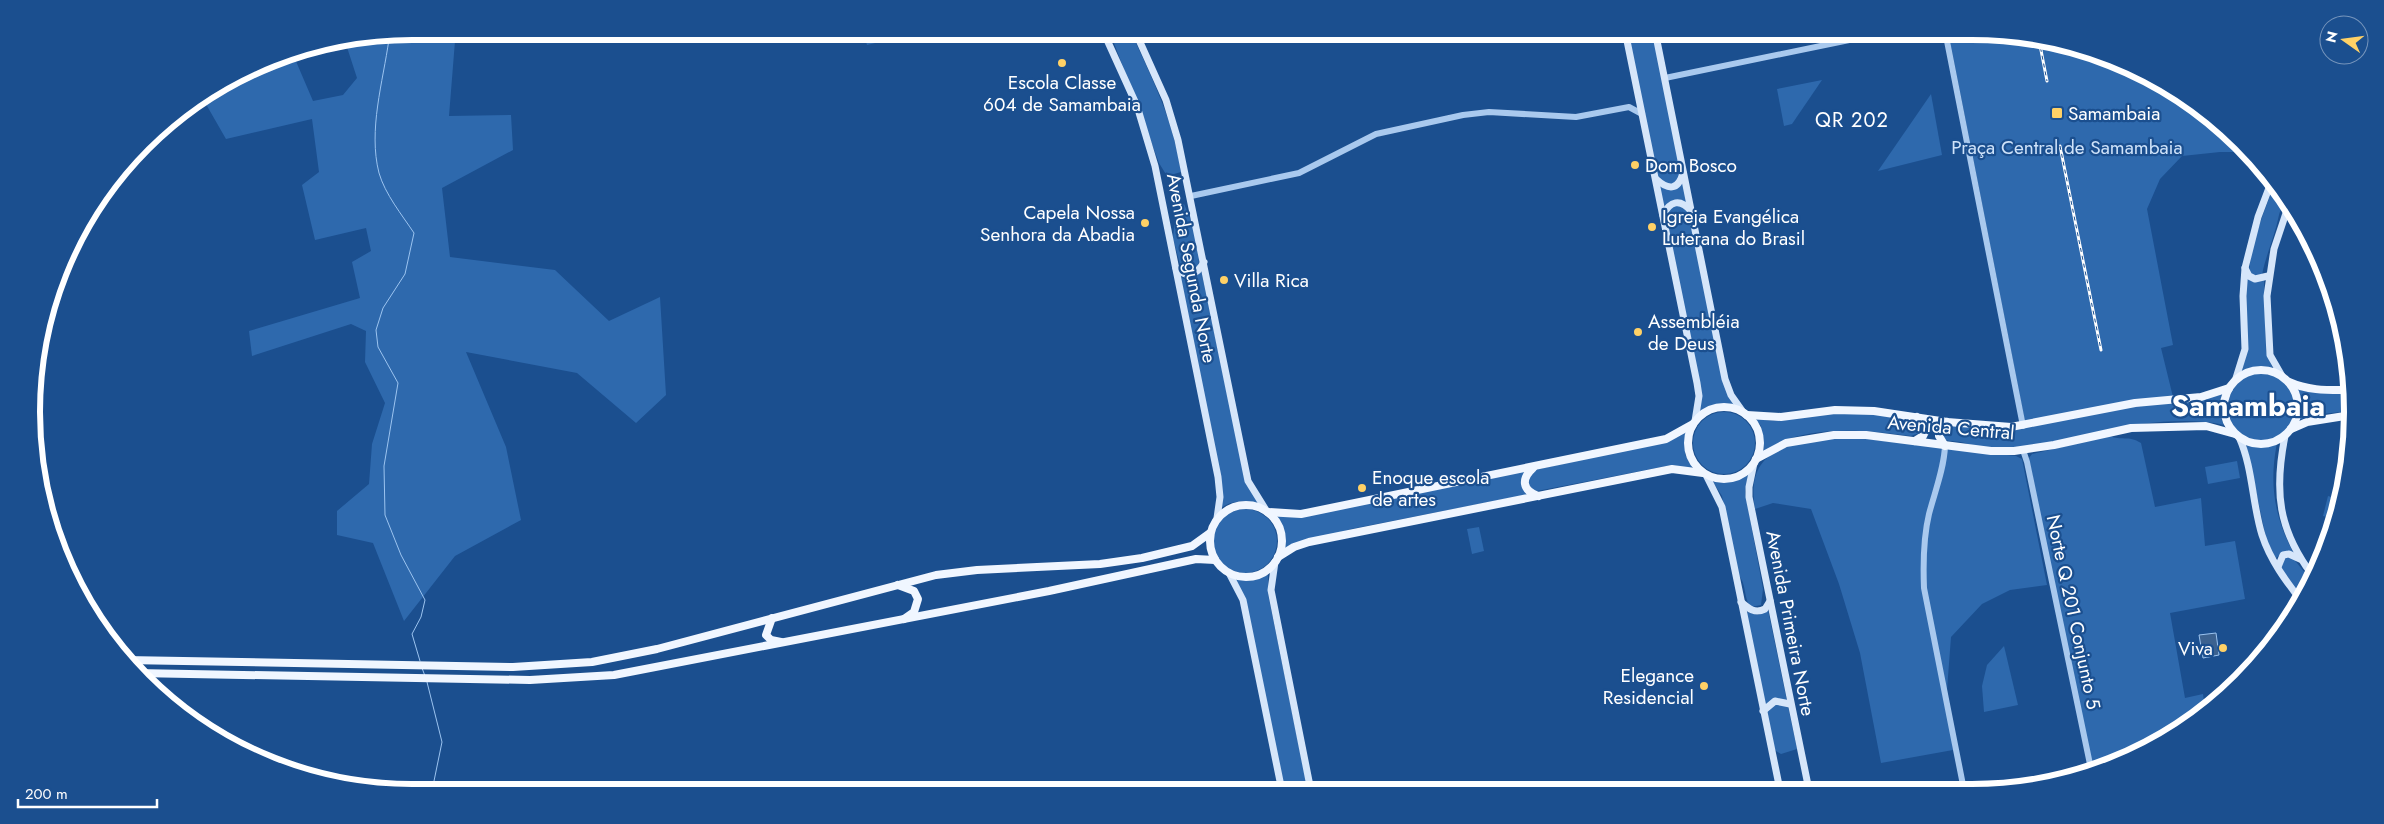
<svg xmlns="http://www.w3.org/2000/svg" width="2384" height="824" viewBox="0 0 2384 824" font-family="Jost,sans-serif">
  <rect width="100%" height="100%" fill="#1b4f8f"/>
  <g fill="#2e69ad">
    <path d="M412 31H431L455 41 449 116 511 115 513 150 442 188 450 257 555 270 609 321 660 297 666 395 636 423 577 373 466 352 506 447 521 520 455 556 404 621 373 543 337 535V511L369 484 372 444 385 403 365 362 366 331 351 324 252 356 249 331 360 298 352 262 371 251 366 228 315 240 302 185 319 172 312 119 226 139 203 99 267 60 292 52 313 101 343 95 357 78 344 38Z"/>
    <path d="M863 31H924L867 45Z"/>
    <path d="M1115 31 1131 32C1153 81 1173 119 1181 172L1167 176 1159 163 1114 43 1113 35Z"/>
    <path d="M1628 31H1653L1723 380 1737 405C1722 404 1711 403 1699 413L1700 403Z"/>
    <path d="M1948 31H1972L2070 44 2140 70 2204 110 2249 152H2220L2182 156 2160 179 2147 209 2173 345 2161 348 2173 397 2025 422Z"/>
    <path d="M1822 80 1792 124 1784 126 1777 89Z"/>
    <path d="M1931 94 1942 155 1878 171Z"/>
    <path d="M2278 190C2281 193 2284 195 2284 200 2284 205 2280 210 2279 215 2275 236 2266 254 2262 275L2256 279 2249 271C2252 242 2261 220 2271 193Z"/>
    <path d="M1184 204C1193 224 1202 246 1198 268L1193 272H1182L1173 238 1176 206Z"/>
    <path d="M1201 270 1244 474 1259 503C1245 501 1230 499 1219 510L1222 498 1179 275 1184 279H1193Z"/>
    <path d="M2246 276 2264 279 2266 351 2273 369 2260 367 2242 371 2247 351Z"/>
    <circle cx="2262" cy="407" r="34"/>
    <path d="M2296 389 2308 392 2350 391 2351 411 2312 415 2299 420 2302 412Z"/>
    <path d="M2222 393 2219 414 2224 425C2197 419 2169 421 2141 424 2089 430 2015 461 1965 443 1957 440 1947 444 1941 436L1946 426 1988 429Z"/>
    <circle cx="1724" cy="443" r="31"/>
    <path d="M1821 413 1873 414 1918 422 1920 426 1919 433 1911 436C1869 430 1800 423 1764 452L1761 426 1755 419 1774 421Z"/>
    <path d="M1686 431 1685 454 1693 469 1672 465 1537 491 1530 489 1527 477 1535 470 1670 440Z"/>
    <path d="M2110 436C2121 441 2128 435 2141 443L2155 507 2201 498 2205 546 2235 541 2245 599 2170 613 2185 698 2203 694 2205 710 2140 754 2090 769 2029 458 2032 454Z"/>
    <path d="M1834 437 1867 439 2016 456 2022 459 2047 585 2010 590 1982 604 1951 637 1947 690 1953 750 1881 763 1860 653 1839 584 1811 509 1773 503 1755 509C1745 449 1787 445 1834 437Z"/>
    <path d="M2277 443C2269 483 2274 516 2293 552L2282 553 2275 559 2266 538 2246 444 2262 446Z"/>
    <path d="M2237 461 2240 478 2208 484 2205 467Z"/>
    <path d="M1526 471 1530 494 1351 529 1297 544 1283 553 1284 536 1276 515 1285 517Z"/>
    <path d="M1748 474 1745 492 1763 589 1761 605 1751 607C1743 598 1747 583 1738 575L1722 496 1713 482C1726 482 1736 483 1748 474Z"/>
    <path d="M2328 496 2342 500 2336 519 2323 516Z"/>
    <circle cx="1245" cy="541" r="32"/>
    <path d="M1479 527 1484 551 1472 554 1467 529Z"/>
    <path d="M2292 557 2311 580 2303 599 2287 578 2281 566 2285 558Z"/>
    <path d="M1268 573V594L1308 791H1284L1243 595 1234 579 1252 580Z"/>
    <path d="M1768 610 1797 749 1781 754 1773 749 1746 612 1758 615Z"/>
    <path d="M2004 646 2018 705 1984 712 1982 686 1987 665Z"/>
  </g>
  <path fill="#3c6290" stroke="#9cc4f0" d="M2216 633 2219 655 2203 658 2199 635Z"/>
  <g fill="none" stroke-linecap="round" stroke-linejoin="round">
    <g stroke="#9cc4f0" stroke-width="1">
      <path d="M388 34 389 39C383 82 368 130 379 173 385 194 402 215 414 233L405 274 383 308 376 330 378 347 398 383 384 466 385 515 401 555 425 600 421 617 412 634 420 661"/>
      <path d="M422 668 425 676"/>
      <path d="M423 793 434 781 442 742 427 682"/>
    </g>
    <g stroke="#a9c9ee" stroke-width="6">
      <path d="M1945 31 2023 426"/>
      <path d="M1665 78 1893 31"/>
      <path d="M1191 196 1299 173 1376 134 1463 115 1489 112 1576 117 1629 107 1642 114"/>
      <path d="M1945 446C1944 469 1935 491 1929 514 1923 539 1923 563 1924 588L1964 790"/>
      <path d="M2023 450 2027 462 2091 769"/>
    </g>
    <g stroke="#d6e6fa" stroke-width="7">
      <path d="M1103 31 1137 106 1155 166 1218 477 1220 497 1217 518"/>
      <path d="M1135 31 1166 100 1178 140 1248 481 1266 510"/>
      <path d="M1625 31 1697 383 1699 396 1695 421"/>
      <path d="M1655 31 1725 379 1731 395 1743 412"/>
      <path d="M1656 179C1668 190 1678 191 1683 173"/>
      <path d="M1663 215C1670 201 1680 198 1691 211"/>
      <path d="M1176 268C1187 279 1197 275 1204 262"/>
      <path d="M2245 268 2249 276 2255 279 2268 276"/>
      <path d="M2282 376 2270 355 2267 296 2274 249 2289 204"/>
      <path d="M2236 378 2245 349 2243 296 2245 268 2258 217 2272 180"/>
      <path d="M2285 436C2274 491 2278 530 2313 576"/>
      <path d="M2239 437C2253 468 2252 503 2262 535 2270 560 2286 581 2302 602"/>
      <path d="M1754 463 1749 487V497L1809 790"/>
      <path d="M1706 475 1722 507 1780 790"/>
      <path d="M1275 562 1271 590 1311 791"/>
      <path d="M2278 567 2283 555 2289 554 2300 559"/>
      <path d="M1229 573 1243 600 1282 791"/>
      <path d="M1741 602C1749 609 1755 614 1765 609L1770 601"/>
      <path d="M1763 711 1775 701 1790 704"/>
    </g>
    <g stroke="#f0f6ff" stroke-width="8">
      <circle cx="2261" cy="407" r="37"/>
      <path d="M2289 382C2309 391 2328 390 2350 390"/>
      <circle cx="1724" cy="443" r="36"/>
      <path d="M1747 415 1781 417 1835 410 1874 411 1947 422 2011 427 2135 403 2201 397 2229 388"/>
      <path d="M2291 429 2307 422 2351 415"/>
      <path d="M1915 441 1923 436 1926 430 1922 421 1917 417"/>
      <path d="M1945 446 1939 436V430L1947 422"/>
      <path d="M1756 459 1786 443 1834 435H1866L1991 451H2014L2054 445 2131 428 2206 426 2235 434"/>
      <path d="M1533 468C1521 479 1522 490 1538 496"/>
      <circle cx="1246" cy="541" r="36"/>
      <path d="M1268 512 1301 514 1666 439 1693 424"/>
      <path d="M1278 557 1294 547 1309 542 1672 469 1703 473"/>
      <path d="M898 585 914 591 918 599 914 612 904 619"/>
      <path d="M772 618 766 635 771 640 781 642"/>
      <path d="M125 660 513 667 592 662 657 649 936 575 977 570 1100 564 1142 558 1192 546 1210 533"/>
      <path d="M136 673 530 680 614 675 1049 591 1196 559 1215 560"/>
    </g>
    <g stroke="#fff" stroke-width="3">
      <g id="rail">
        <path d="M2039 40 2047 81"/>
        <path d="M2060 146 2101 350"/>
      </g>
    </g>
    <use href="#rail" stroke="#1b4f8f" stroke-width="1" stroke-dasharray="4" stroke-linecap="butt"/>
  </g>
  <g fill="#ffd166" stroke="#1b4f8f" stroke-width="2">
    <circle cx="1062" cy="63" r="5"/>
    <rect x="2051" y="107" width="12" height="12" rx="2.5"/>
    <circle cx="1635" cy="165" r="5"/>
    <circle cx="1145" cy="223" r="5"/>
    <circle cx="1652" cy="227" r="5"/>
    <circle cx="1224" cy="280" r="5"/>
    <circle cx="1638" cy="332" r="5"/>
    <circle cx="1362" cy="488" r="5"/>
    <circle cx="2223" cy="648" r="5"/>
    <circle cx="1704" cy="686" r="5"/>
  </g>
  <g text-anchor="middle" stroke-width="4.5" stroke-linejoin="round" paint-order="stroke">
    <g font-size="19" fill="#fff" stroke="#1b4f8f" text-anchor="start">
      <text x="1062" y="89" text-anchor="middle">Escola Classe<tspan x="1062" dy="22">604 de Samambaia</tspan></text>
      <text x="2068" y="120">Samambaia</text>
      <text x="1645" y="172">Dom Bosco</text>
      <text x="1135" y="219" text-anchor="end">Capela Nossa<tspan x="1135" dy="22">Senhora da Abadia</tspan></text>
      <text x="1662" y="223">Igreja Evangélica<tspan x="1662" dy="22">Luterana do Brasil</tspan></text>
      <text x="1234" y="287">Villa Rica</text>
      <text x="1648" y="328">Assembléia<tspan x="1648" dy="22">de Deus</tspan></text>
      <text x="1372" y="484">Enoque escola<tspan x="1372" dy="22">de artes</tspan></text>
      <text x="2213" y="655" text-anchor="end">Viva</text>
      <text x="1694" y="682" text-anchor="end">Elegance<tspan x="1694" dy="22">Residencial</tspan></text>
    </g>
    <g font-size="19" fill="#cfe3fa" stroke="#1b4f8f">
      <text x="2067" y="154">Praça Central de Samambaia</text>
    </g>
    <g font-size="19" fill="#fff" stroke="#1b4f8f">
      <text transform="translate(1192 268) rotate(79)" y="7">Avenida Segunda Norte</text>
      <text transform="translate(1951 427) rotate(5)" y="7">Avenida Central</text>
      <text transform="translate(2074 612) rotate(78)" y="7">Norte Q 201 Conjunto 5</text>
      <text transform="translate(1791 623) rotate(79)" y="7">Avenida Primeira Norte</text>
    </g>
    <g font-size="20" letter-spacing="1" fill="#fff" stroke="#1b4f8f">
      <text x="1852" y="127">QR 202</text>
    </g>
    <g font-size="29" font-weight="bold" fill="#fff" stroke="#1b4f8f">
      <text x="2248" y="416">Samambaia</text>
    </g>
  </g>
  <path d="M0 0H2384V824H0ZM412 40H1972A372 372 0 0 1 2344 412V412A372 372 0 0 1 1972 784H412A372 372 0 0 1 40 412V412A372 372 0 0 1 412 40Z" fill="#1b4f8f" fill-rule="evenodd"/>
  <path fill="none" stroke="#fff" stroke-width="6" d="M412 40H1972A372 372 0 0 1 2344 412V412A372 372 0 0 1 1972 784H412A372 372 0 0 1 40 412V412A372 372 0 0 1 412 40Z"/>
  <g transform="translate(2344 40) rotate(284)"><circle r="24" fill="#1b4f8f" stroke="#7695bc"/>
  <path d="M0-4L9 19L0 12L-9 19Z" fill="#ffd166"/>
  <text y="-8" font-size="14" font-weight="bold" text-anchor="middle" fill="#ffffff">N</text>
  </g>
  <path d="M18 799v8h139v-8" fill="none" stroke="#ffffff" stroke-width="2.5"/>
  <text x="25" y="799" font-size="15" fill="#ffffff" stroke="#1b4f8f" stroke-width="4" paint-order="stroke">200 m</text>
</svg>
